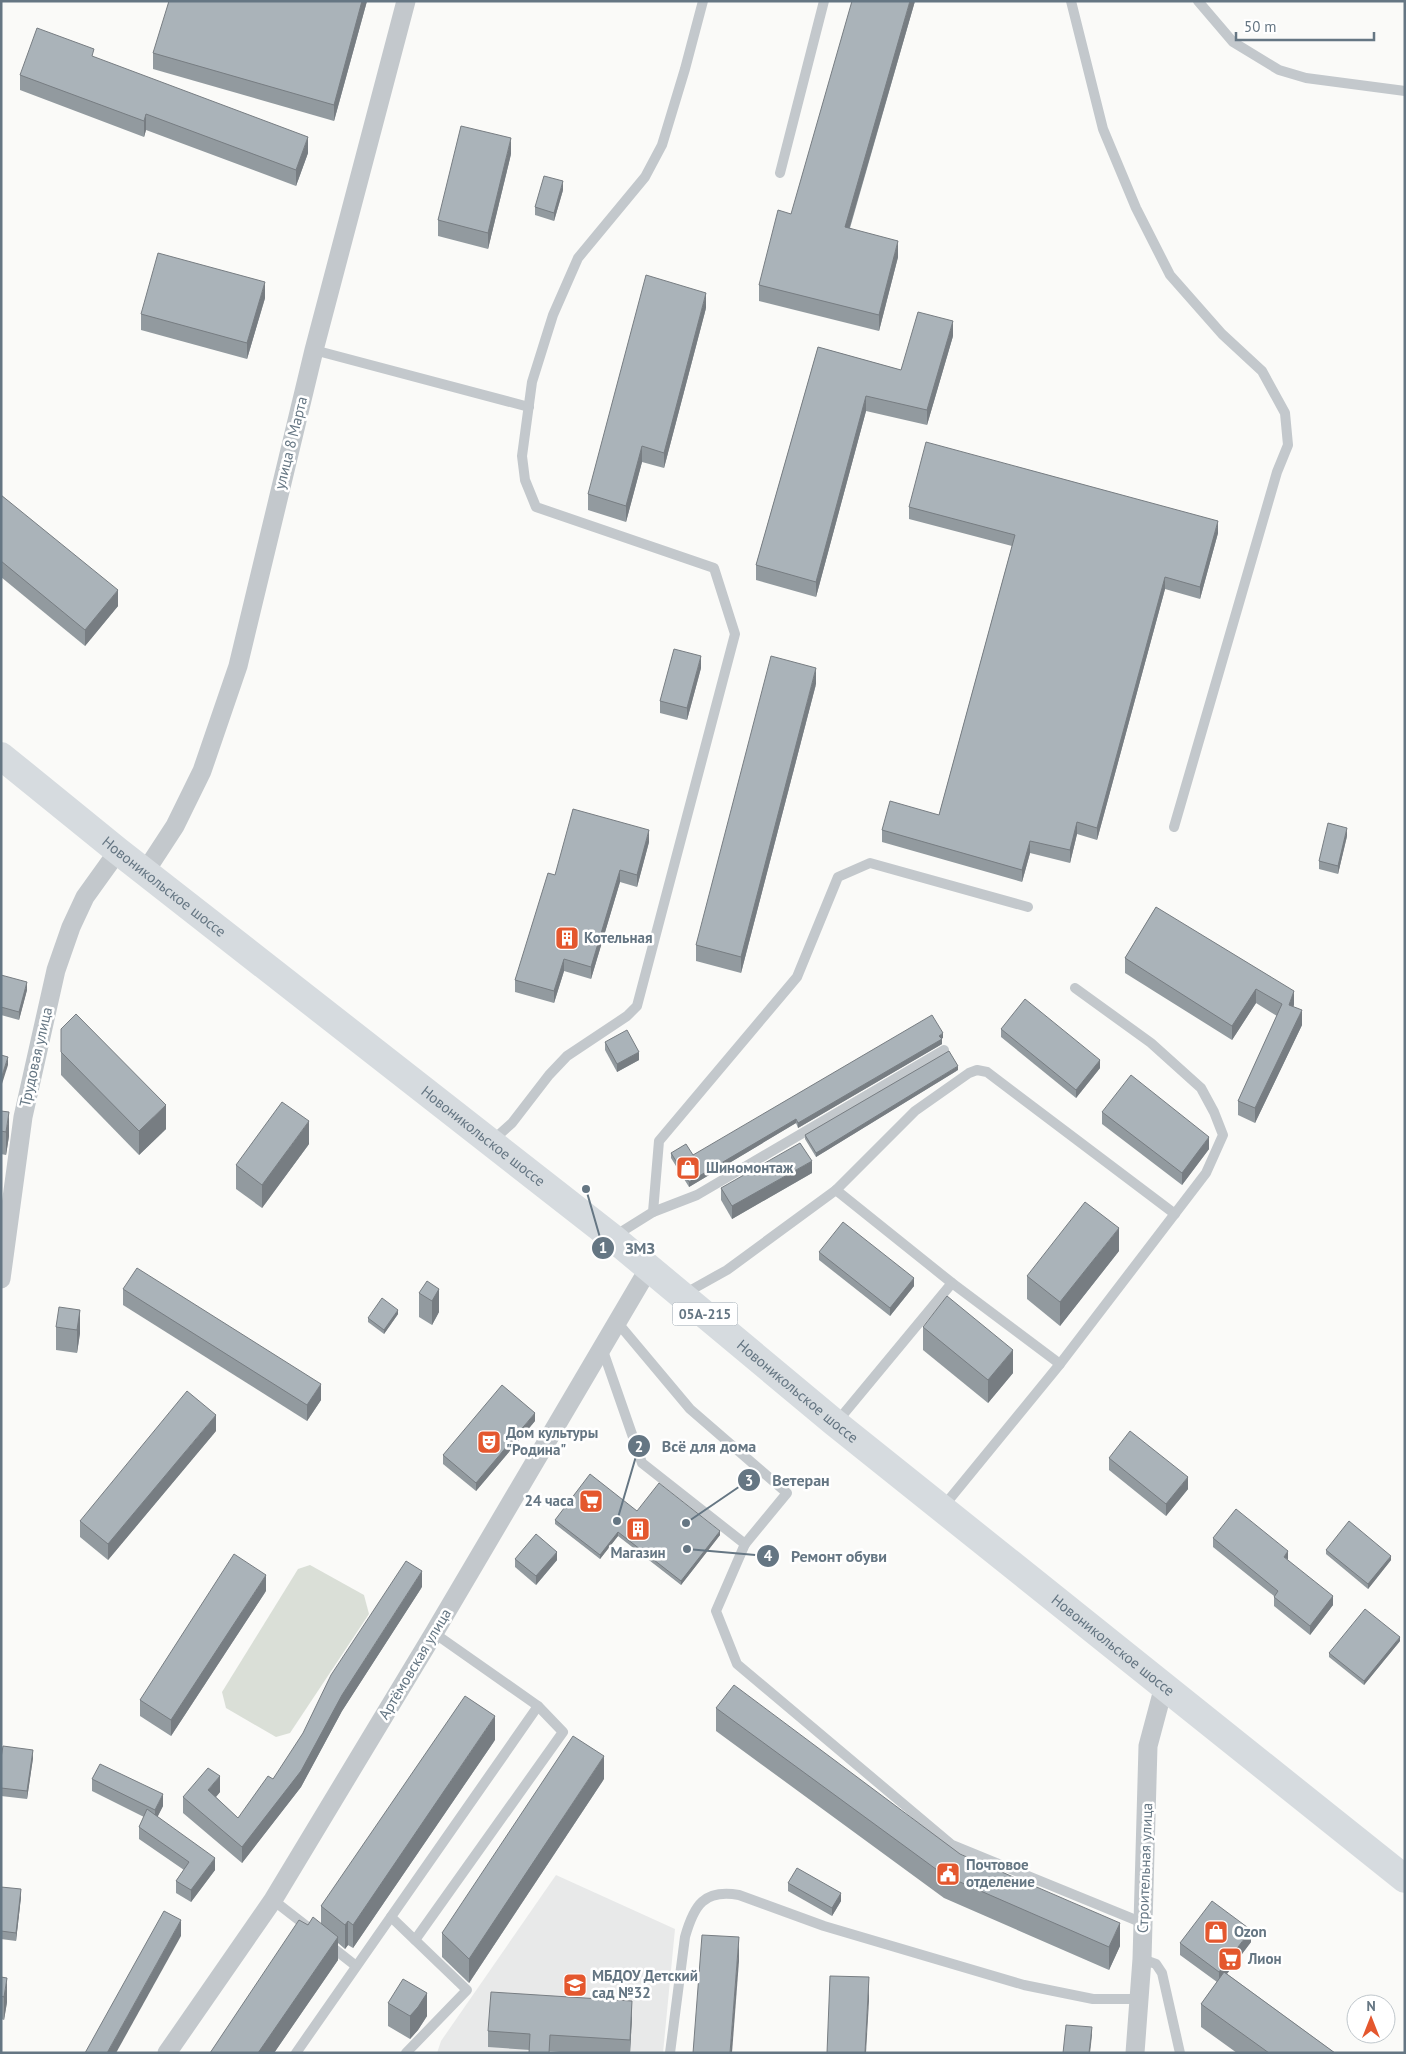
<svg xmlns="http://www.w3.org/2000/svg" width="1406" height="2054" viewBox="0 0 1406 2054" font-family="'PT Sans',sans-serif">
  <rect width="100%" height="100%" fill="#fafaf8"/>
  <path fill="#e8e9e9" d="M556 1875 675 1929 663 2053H437L441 2041Z"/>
  <path fill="#dadfd7" d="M310 1565 364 1595 369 1614 290 1733 276 1737 226 1708 222 1692 298 1569Z"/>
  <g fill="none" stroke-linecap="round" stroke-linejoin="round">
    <g stroke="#c3c8cc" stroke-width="10">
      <path d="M1071 1 1103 129 1136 208 1170 275 1222 334 1262 371 1285 413 1288 445 1277 472 1174 827"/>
      <path d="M1198 1 1233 42 1279 70 1306 78 1405 91"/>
      <path d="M780 173 824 1"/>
      <path d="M314 350 529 407"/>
      <path d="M491 1142 512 1123 549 1075 567 1056 627 1016 637 1006 735 634 714 568 536 507 525 480 522 456 532 382 553 315 578 258 645 177 662 145 685 69 703 1"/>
      <path d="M836 1190 952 1283 1060 1364"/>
      <path d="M653 1212 697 1195 944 1050"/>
      <path d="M613 1237 653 1212 659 1141 797 977 838 877 870 863 1028 907"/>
      <path d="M684 1294 727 1270 836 1190 915 1111 969 1073 977 1070 987 1072 1175 1214"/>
      <path d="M617 1322 690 1409 787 1493 745 1544"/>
      <path d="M602 1348 642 1463 745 1544 716 1611 737 1664 952 1845 1143 1923"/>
      <path d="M836 1423 952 1283"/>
      <path d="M943 1507 1060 1364 1206 1173 1223 1135 1214 1112 1201 1088 1151 1043 1075 988"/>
      <path d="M273 1900 309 1928"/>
      <path d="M391 1917 467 1990 406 2053"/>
      <path d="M415 1940 563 1732 538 1706"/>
      <path d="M328 1944 356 1966"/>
      <path d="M1142 1959 1156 1964 1162 1973 1180 2053"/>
      <path d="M296 2053 538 1706 434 1633"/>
      <path d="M670 2053 685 1937C694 1905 704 1889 739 1895L824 1926 1024 1985 1093 1999H1139"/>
    </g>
    <g stroke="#c3c8cc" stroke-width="19">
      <path d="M145 872 175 826 202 771 238 666 314 350 406 1"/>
      <path d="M1 1279 23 1117 56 970 71 927 85 897 118 851"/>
      <path d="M167 2053 273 1900 434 1633 649 1268"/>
      <path d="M1135 2053 1142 1959 1148 1746 1164 1686"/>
    </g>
    <path stroke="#d6dbdf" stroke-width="28" id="s1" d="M1 756 118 851 613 1238 835 1423 1405 1879"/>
  </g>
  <g fill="#929a9f">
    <path d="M367 1 334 121 153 69V53Z"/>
    <path d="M915 1 850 228 898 257 879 331 759 301V285L791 214Z"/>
    <path d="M94 57 308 153 296 186 146 130 144 137 20 90V75Z"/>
    <path d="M511 154 488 249 438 236V220Z"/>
    <path d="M563 190 554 221 535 215V207Z"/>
    <path d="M265 298 247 359 141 330V314Z"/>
    <path d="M706 308 664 468 642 462 626 522 588 510V494Z"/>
    <path d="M953 336 927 425 866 411 816 597 756 580V565L818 347 901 370Z"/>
    <path d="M1 495 118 606 85 646 1 577Z"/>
    <path d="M909 507 1218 533 1200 599 1165 589 1097 840 1077 834 1070 863 1030 853 1022 882 882 842V830L939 815 1012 546 909 519Z"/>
    <path d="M701 668 687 720 660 713V701Z"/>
    <path d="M816 684 741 973 696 961V945Z"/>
    <path d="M1347 836 1338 874 1319 869V861Z"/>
    <path d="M649 842 637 887 620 882 591 979 564 971 554 1003 515 992V980L555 875Z"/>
    <path d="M1156 907 1294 1005 1293 1006 1302 1025 1255 1123 1238 1115V1101L1277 1016 1256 1003 1232 1040 1125 973V958Z"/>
    <path d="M1 975 27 990 19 1020 1 1015Z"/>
    <path d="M61 1029 166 1129 139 1155 61 1075Z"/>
    <path d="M1001 1029 1100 1068 1076 1098 1001 1037Z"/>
    <path d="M943 1038 941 1039 942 1044 798 1128 796 1123 689 1187 671 1158V1153L693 1155Z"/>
    <path d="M605 1042 639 1060 617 1072 605 1050Z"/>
    <path d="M958 1070 816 1157 805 1139V1135Z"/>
    <path d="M1 1111 9 1136 6 1155 1 1154Z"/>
    <path d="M1102 1112 1209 1149 1182 1185 1102 1124Z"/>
    <path d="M309 1144 262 1208 236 1189V1165Z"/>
    <path d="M812 1173 732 1219 721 1200V1188Z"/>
    <path d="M1119 1251 1060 1326 1027 1299V1276Z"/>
    <path d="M819 1252 914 1286 890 1316 819 1260Z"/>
    <path d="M123 1289 321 1400 307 1421 123 1305Z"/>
    <path d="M439 1289V1312L432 1325 419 1317V1293Z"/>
    <path d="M80 1310V1333L77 1353 56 1350V1327Z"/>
    <path d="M398 1314 384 1334 368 1322V1318Z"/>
    <path d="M923 1327 1013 1373 988 1403 923 1350Z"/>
    <path d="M535 1421 476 1491 443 1464V1455Z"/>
    <path d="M216 1431 108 1560 80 1537V1521Z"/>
    <path d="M1109 1458 1188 1489 1166 1516 1109 1470Z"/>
    <path d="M637 1511 720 1535 681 1585 618 1536 600 1559 555 1524V1520Z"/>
    <path d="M1213 1538 1288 1560 1333 1605 1310 1635 1274 1606V1596L1213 1547Z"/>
    <path d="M1326 1550 1391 1560 1368 1589 1326 1554Z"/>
    <path d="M515 1559 557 1560 536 1585 515 1567Z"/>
    <path d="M422 1587 342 1711 301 1787 242 1863 183 1813V1797L220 1792 216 1797 238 1818 273 1779Z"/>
    <path d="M266 1591 171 1736 140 1716V1700Z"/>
    <path d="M1400 1641 1364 1685 1329 1657V1653Z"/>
    <path d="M716 1708 960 1854 1120 1946 1109 1970 944 1898 716 1731Z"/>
    <path d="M495 1740 353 1948 348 1945 345 1949 338 1943V1960L274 2053H210L308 1925 321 1924V1906Z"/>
    <path d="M1 1758H33L27 1799 1 1796Z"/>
    <path d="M92 1779 163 1806 157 1817 215 1870 191 1902 176 1893V1881L184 1870 139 1839V1827L144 1817 92 1791Z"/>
    <path d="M604 1779 469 1983 442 1957V1933Z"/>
    <path d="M788 1883 841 1901 832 1916 788 1891Z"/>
    <path d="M1 1887 21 1897 16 1941 1 1939Z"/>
    <path d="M1251 1942 1227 1974 1335 2053H1237L1201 2027V2004L1217 1982 1180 1955V1943Z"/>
    <path d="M1 1977 7 2002 4 2020 1 2019Z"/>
    <path d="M388 2003 427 2016 418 2030 410 2039 388 2026Z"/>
    <path d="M632 2017 630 2053H574L488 2047V2031Z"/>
  </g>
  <g fill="#777d82">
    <path d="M362 1H367L334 121V105Z"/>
    <path d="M910 1H915L845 243V227Z"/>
    <path d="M146 114V130L144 137V121Z"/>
    <path d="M308 137V153L296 186V170Z"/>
    <path d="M511 138V154L488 249V233Z"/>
    <path d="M563 181V190L554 221V213Z"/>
    <path d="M898 241V257L879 331V315Z"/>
    <path d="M265 282V298L247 359V343Z"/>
    <path d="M706 293V308L664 468V453Z"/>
    <path d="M953 321V336L927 425V410Z"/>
    <path d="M866 396V411L816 597V582Z"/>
    <path d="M642 446V462L626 522V506Z"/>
    <path d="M1218 521V533L1200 599V587Z"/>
    <path d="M1165 577V589L1097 840V828Z"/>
    <path d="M118 590V606L85 646V630Z"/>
    <path d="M701 656V668L687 720V708Z"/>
    <path d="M816 668V684L741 973V957Z"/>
    <path d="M1077 822V834L1070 863V850Z"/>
    <path d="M1347 828V836L1338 874V866Z"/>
    <path d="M649 830V842L637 887V875Z"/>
    <path d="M1030 841V853L1022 882V870Z"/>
    <path d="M620 870V882L591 979V967Z"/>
    <path d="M564 959V971L554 1003V991Z"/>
    <path d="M27 982V990L19 1020V1012Z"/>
    <path d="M1256 989V1003L1232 1040V1026Z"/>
    <path d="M1294 991V1005L1289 1019V1005Z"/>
    <path d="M1302 1010V1025L1255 1123V1108Z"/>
    <path d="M943 1033V1038L939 1040V1036Z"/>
    <path d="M942 1039V1044L798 1128V1123Z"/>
    <path d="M639 1052V1060L617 1072V1064Z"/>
    <path d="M8 1057V1065L1 1087V1079Z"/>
    <path d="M1100 1060V1068L1076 1098V1090Z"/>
    <path d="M958 1066V1070L816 1157V1153Z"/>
    <path d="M166 1105V1129L139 1155V1131Z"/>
    <path d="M9 1112V1136L6 1155V1132Z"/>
    <path d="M796 1119V1123L689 1187V1182Z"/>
    <path d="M309 1121V1144L262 1208V1185Z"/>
    <path d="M1209 1137V1149L1182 1185V1173Z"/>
    <path d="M812 1161V1173L732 1219V1206Z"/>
    <path d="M1119 1228V1251L1060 1326V1302Z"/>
    <path d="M914 1278V1286L890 1316V1308Z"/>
    <path d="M439 1289V1312L432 1325V1301Z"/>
    <path d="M80 1310V1333L77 1353V1330Z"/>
    <path d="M398 1310V1314L384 1334V1330Z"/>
    <path d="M1013 1350V1373L988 1403V1380Z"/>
    <path d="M321 1384V1400L307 1421V1405Z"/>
    <path d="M535 1413V1421L476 1491V1483Z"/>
    <path d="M216 1415V1431L108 1560V1544Z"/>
    <path d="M1188 1477V1489L1166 1516V1504Z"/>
    <path d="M720 1531V1535L681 1585V1581Z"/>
    <path d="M618 1532V1536L600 1559V1555Z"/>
    <path d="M1288 1551V1560L1284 1557Z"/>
    <path d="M557 1552V1560L536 1585V1576Z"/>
    <path d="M1391 1556V1560L1368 1589V1584Z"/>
    <path d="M422 1571V1587L342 1711 301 1787 242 1863V1847L342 1695Z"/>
    <path d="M266 1575V1591L171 1736V1720Z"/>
    <path d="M1333 1596V1605L1310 1635V1626Z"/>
    <path d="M1400 1637V1641L1364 1685V1681Z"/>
    <path d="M495 1716V1740L353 1948V1925Z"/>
    <path d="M33 1750V1758L27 1799V1791Z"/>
    <path d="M604 1756V1779L469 1983V1959Z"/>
    <path d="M220 1776V1792L208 1806V1790Z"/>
    <path d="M163 1794V1806L155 1822V1810Z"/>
    <path d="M215 1858V1870L191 1902V1890Z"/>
    <path d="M21 1889V1897L16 1941V1933Z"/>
    <path d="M841 1893V1901L832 1916V1908Z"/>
    <path d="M181 1920V1936L116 2053H107Z"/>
    <path d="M348 1921V1945L345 1949V1925Z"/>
    <path d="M1120 1923V1946L1109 1970V1947Z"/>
    <path d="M1251 1930V1942L1219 1984V1972Z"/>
    <path d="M338 1937V1960L274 2053H258Z"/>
    <path d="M739 1937V1961L732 2053H730Z"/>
    <path d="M869 1977V2001L866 2053H865Z"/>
    <path d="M7 1978V2002L4 2020V1997Z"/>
    <path d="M427 1993V2016L418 2030 410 2039V2016Z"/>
    <path d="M632 2001V2017L630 2053V2040Z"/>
    <path d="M1092 2027V2035L1090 2053H1089Z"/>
  </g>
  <g fill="#aab3b9" stroke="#777d82">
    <path d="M169 1H362L334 105 153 53Z"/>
    <path d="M852 1H910L845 227 898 241 879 315 759 285 778 210 791 214Z"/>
    <path d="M37 28 94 49 92 56 308 137 296 170 146 114 144 121 20 75Z"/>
    <path d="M461 126 511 138 488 233 438 220Z"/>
    <path d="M544 176 563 181 554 213 535 207Z"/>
    <path d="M158 253 265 282 247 343 141 314Z"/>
    <path d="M646 275 706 293 664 453 642 446 626 506 588 494Z"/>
    <path d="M918 312 953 321 927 410 866 396 816 582 756 565 818 347 901 370Z"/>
    <path d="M926 442 1218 521 1200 587 1165 577 1097 828 1077 822 1070 850 1030 841 1022 870 882 830 890 801 939 815 1015 535 909 507Z"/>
    <path d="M1 495 118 590 85 630 1 561Z"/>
    <path d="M674 649 701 656 687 708 660 701Z"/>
    <path d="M771 656 816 668 741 957 696 945Z"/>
    <path d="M573 809 649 830 637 875 620 870 591 967 564 959 554 991 515 980 548 873 555 875Z"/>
    <path d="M1328 823 1347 828 1338 866 1319 861Z"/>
    <path d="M1156 907 1294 991 1289 1005 1302 1010 1255 1108 1238 1101 1282 1004 1256 989 1232 1026 1125 958Z"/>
    <path d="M1 975 27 982 19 1012 1 1007Z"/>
    <path d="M1025 999 1100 1060 1076 1090 1001 1029Z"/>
    <path d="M76 1014 166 1105 139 1131 61 1052V1029Z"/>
    <path d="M932 1015 943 1033 939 1036 942 1039 798 1123 796 1119 689 1182 671 1153 686 1144 693 1155Z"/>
    <path d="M627 1030 639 1052 617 1064 605 1042Z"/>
    <path d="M949 1051 958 1066 816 1153 805 1135Z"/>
    <path d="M1 1055 8 1057 1 1079Z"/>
    <path d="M1131 1075 1209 1137 1182 1173 1102 1112Z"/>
    <path d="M282 1102 309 1121 262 1185 236 1165Z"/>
    <path d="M1 1111 9 1112 6 1132 1 1131Z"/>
    <path d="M800 1143 812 1161 732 1206 721 1188Z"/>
    <path d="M1085 1202 1119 1228 1060 1302 1027 1276Z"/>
    <path d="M843 1222 914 1278 890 1308 819 1252Z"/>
    <path d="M137 1268 321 1384 307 1405 123 1289Z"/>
    <path d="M427 1281 439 1289 432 1301 419 1293Z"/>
    <path d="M947 1296 1013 1350 988 1380 923 1327Z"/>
    <path d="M382 1298 398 1310 384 1330 368 1318Z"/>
    <path d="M59 1307 80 1310 77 1330 56 1327Z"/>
    <path d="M502 1385 535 1413 476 1483 443 1455Z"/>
    <path d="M187 1391 216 1415 108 1544 80 1521Z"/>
    <path d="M1130 1431 1188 1477 1166 1504 1109 1458Z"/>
    <path d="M590 1474 637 1511 659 1483 720 1531 681 1581 618 1532 600 1555 555 1520Z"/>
    <path d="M1236 1509 1288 1551 1284 1557 1333 1596 1310 1626 1274 1597 1278 1591 1213 1538Z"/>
    <path d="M1349 1521 1391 1556 1368 1584 1326 1550Z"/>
    <path d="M536 1534 557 1552 536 1576 515 1559Z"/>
    <path d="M234 1554 266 1575 171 1720 140 1700Z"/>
    <path d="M406 1561 422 1571 342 1695 301 1771 242 1847 183 1797 208 1768 220 1776 208 1790 238 1818 268 1776 273 1779 303 1733 331 1675Z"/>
    <path d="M1365 1609 1400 1637 1364 1681 1329 1653Z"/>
    <path d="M734 1685 960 1854 1120 1923 1109 1947 944 1875 716 1708Z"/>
    <path d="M465 1696 495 1716 353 1925 348 1921 345 1925 321 1906Z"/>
    <path d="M573 1736 604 1756 469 1959 442 1933Z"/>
    <path d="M3 1746 33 1750 27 1791 1 1788V1758Z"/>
    <path d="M100 1764 163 1794 155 1810 92 1779Z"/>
    <path d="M147 1809 215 1858 191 1890 176 1881 189 1862 139 1827Z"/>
    <path d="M797 1868 841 1893 832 1908 788 1883Z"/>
    <path d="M1 1887 21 1889 16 1933 1 1931Z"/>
    <path d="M1212 1901 1251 1930 1219 1972 1180 1943Z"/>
    <path d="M164 1911 181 1920 107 2053H85Z"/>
    <path d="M313 1917 338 1937 258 2053H210L299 1920 308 1925Z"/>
    <path d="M702 1935 739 1937 730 2053H693Z"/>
    <path d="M1224 1972 1335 2053H1269L1201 2004Z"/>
    <path d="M830 1976 869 1977 865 2053H827Z"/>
    <path d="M1 1977 7 1978 4 1997 1 1996Z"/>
    <path d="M403 1979 427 1993 418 2007 410 2016 388 2003Z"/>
    <path d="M491 1992 632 2001 630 2040 550 2035 549 2053H529L530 2034 488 2031Z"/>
    <path d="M1066 2025 1092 2027 1089 2053H1063Z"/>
  </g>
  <defs>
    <g id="building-square" transform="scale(1.25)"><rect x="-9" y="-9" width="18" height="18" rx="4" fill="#e4572e" stroke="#fff"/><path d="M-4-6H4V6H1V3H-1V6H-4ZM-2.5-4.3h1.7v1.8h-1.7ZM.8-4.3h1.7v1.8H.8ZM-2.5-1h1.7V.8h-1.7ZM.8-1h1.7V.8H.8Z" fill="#fff"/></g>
    <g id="shop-square" transform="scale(1.25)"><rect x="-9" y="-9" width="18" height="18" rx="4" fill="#e4572e" stroke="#fff"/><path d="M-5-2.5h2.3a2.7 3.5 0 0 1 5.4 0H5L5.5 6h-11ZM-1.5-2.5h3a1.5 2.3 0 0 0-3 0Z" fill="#fff"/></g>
    <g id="theatre-square" transform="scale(1.25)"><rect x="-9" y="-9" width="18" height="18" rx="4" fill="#e4572e" stroke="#fff"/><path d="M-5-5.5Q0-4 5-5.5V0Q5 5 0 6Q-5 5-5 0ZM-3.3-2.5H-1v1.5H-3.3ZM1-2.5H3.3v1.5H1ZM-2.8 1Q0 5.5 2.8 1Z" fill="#fff"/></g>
    <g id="supermarket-square" transform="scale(1.25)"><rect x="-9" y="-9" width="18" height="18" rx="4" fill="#e4572e" stroke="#fff"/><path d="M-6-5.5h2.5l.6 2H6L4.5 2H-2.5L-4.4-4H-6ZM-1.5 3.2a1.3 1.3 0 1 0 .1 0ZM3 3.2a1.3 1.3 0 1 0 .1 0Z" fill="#fff"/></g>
    <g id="civic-square" transform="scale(1.25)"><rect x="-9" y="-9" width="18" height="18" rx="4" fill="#e4572e" stroke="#fff"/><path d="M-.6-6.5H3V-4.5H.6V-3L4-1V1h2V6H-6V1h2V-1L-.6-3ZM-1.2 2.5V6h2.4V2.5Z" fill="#fff"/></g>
    <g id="school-square" transform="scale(1.25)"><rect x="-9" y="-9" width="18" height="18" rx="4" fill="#e4572e" stroke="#fff"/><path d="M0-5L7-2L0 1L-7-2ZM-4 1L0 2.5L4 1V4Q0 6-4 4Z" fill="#fff"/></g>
  </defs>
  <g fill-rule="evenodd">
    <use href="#building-square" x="567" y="938"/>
    <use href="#shop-square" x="688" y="1168"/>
    <use href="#theatre-square" x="489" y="1442"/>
    <use href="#supermarket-square" x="591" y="1501"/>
    <use href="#building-square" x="638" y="1529"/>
    <use href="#civic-square" x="948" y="1874"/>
    <use href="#shop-square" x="1216" y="1932"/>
    <use href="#supermarket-square" x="1230" y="1959"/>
    <use href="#school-square" x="575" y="1985"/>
  </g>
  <g text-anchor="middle" stroke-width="5" stroke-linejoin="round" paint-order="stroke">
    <rect fill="#fff" stroke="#939fa8" stroke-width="1" x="672.5" y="1302.5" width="65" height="23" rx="4"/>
    <g font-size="14" font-weight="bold" fill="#657683">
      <text x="705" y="1319">05А-215</text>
    </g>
    <g font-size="15" fill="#657683" stroke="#fff">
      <text transform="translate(291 443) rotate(-76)" y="5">улица 8 Марта</text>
      <text dy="5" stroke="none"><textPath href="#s1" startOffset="209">Новоникольское шоссе</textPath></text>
      <text transform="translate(36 1057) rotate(-77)" y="5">Трудовая улица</text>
      <text dy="5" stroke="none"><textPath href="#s1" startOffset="614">Новоникольское шоссе</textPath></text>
      <text dy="5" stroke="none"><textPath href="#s1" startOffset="1019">Новоникольское шоссе</textPath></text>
      <text dy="5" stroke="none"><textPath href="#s1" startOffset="1424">Новоникольское шоссе</textPath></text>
      <text transform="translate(415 1664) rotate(-59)" y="5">Артёмовская улица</text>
      <text transform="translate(1145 1868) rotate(-88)" y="5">Строительная улица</text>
    </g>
    <g font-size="15" font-weight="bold" fill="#657683" stroke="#fff" text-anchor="start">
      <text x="584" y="943">Котельная</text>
      <text x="706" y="1173">Шиномонтаж</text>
      <text x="506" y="1438">Дом культуры<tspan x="506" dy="17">"Родина"</tspan></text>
      <text x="574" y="1506" text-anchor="end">24 часа</text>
      <text x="638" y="1558" text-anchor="middle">Магазин</text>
      <text x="966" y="1870">Почтовое<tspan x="966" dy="17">отделение</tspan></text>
      <text x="1234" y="1937">Ozon</text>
      <text x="1248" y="1964">Лион</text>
      <text x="592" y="1981">МБДОУ Детский<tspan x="592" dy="17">сад №32</tspan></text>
    </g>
  </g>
  <path fill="none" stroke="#657683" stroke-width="2" d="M586 1189L603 1248M617 1521L639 1446M686 1523L749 1480M687 1549L768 1556"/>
  <g fill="#657683" stroke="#fff" stroke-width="2">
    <circle cx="586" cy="1189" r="5"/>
    <circle cx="617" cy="1521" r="5"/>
    <circle cx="686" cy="1523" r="5"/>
    <circle cx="687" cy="1549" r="5"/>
    <circle cx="603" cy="1248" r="12"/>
    <circle cx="639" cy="1446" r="12"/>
    <circle cx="749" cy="1480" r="12"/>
    <circle cx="768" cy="1556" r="12"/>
  </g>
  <g font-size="15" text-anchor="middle" font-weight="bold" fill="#fff">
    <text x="603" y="1253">1</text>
    <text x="639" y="1452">2</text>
    <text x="749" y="1486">3</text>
    <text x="768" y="1561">4</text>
  </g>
  <g font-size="16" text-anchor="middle" font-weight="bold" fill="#657683" stroke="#fff" stroke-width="5" stroke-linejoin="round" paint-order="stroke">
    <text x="640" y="1254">ЗМЗ</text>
    <text x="709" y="1452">Всё для дома</text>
    <text x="801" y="1486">Ветеран</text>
    <text x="839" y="1562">Ремонт обуви</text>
  </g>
  <rect width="1406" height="2054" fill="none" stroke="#657683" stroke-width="5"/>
  <g transform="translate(1371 2019)"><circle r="24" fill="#ffffff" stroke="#c1c8cd"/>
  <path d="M0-4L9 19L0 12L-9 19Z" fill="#e4572e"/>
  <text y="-8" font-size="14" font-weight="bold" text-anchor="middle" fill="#657683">N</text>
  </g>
  <path d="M1236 32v8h138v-8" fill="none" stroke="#657683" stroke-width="2.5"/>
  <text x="1244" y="32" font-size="15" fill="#657683" stroke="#ffffff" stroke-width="4" paint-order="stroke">50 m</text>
</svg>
